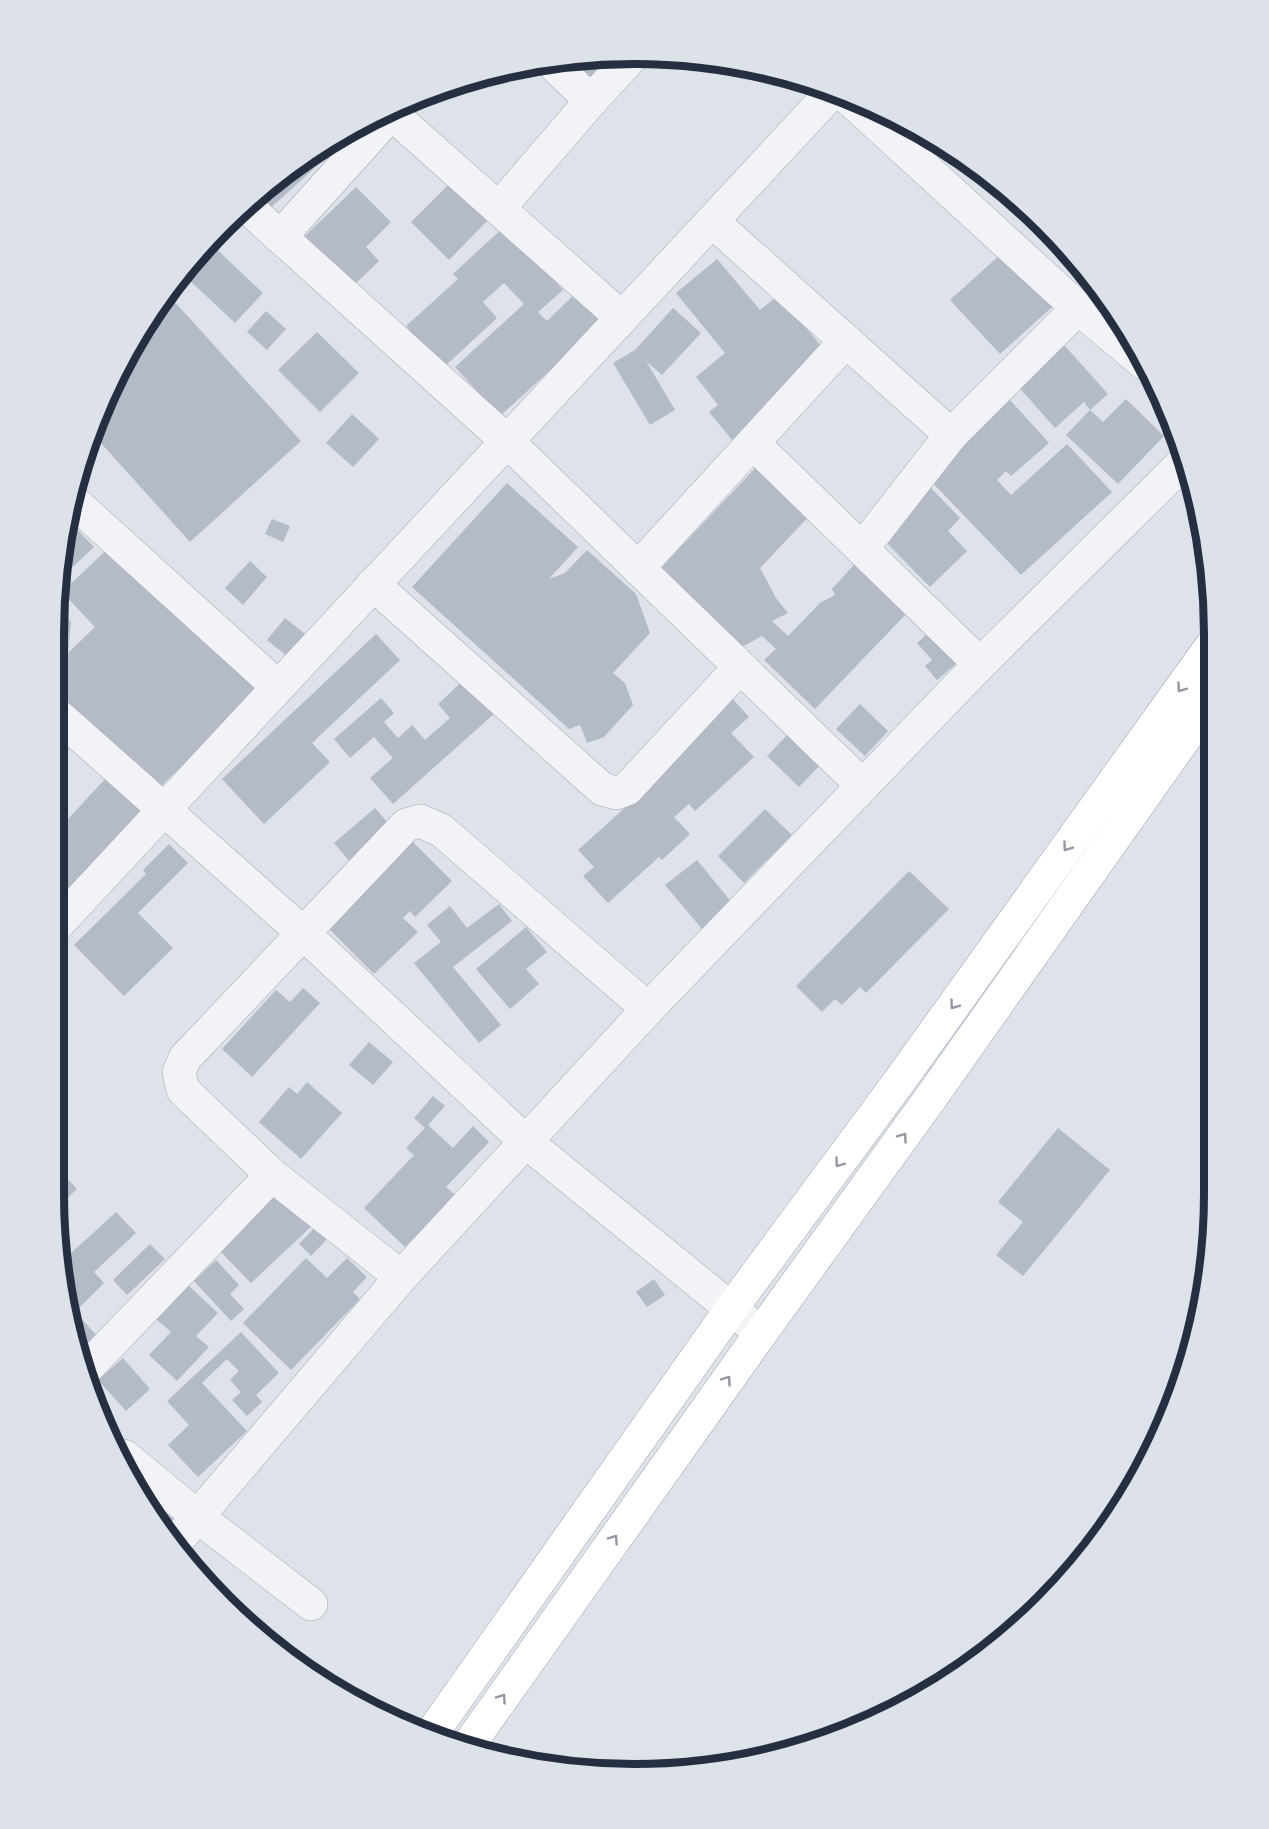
<svg xmlns="http://www.w3.org/2000/svg" width="1269" height="1829" viewBox="0 0 1269 1829" font-family="Raleway,sans-serif">
  <rect width="100%" height="100%" fill="#dee2e9"/>
  <g fill="#b4bbc6">
    <path d="M624 55 590 85 568 61 573 60Z"/>
    <path d="M362 125 266 212 255 199 312 152Z"/>
    <path d="M454 179 492 216 449 260 411 222Z"/>
    <path d="M356 187 391 222 366 247 379 261 353 286 305 236Z"/>
    <path d="M506 225 563 290 538 312 547 321 578 291 605 320 500 416 455 367 524 304 504 283 483 302 497 318 444 367 406 326 458 279 453 274Z"/>
    <path d="M210 243 263 293 235 323 186 277Z"/>
    <path d="M1012 244 1062 298 1000 354 950 300Z"/>
    <path d="M717 259 760 310 779 295 831 358 732 440 709 412 718 405 696 377 725 353 676 293Z"/>
    <path d="M172 299 301 441 190 542 100 442 89 451 114 377Z"/>
    <path d="M673 308 701 333 662 375 646 361 675 410 650 425 613 363 635 350Z"/>
    <path d="M266 311 286 329 267 350 247 332Z"/>
    <path d="M317 332 359 373 320 412 278 370Z"/>
    <path d="M1064 345 1108 394 1090 410 1084 402 1055 428 1017 385Z"/>
    <path d="M1126 399 1164 436 1118 484 1066 435 1090 410 1103 422Z"/>
    <path d="M1010 400 1049 443 1011 476 1006 471 997 480 1011 495 1067 444 1112 492 1021 575 926 476Z"/>
    <path d="M352 414 379 439 353 467 326 443Z"/>
    <path d="M761 462 811 514 760 568 776 598 788 613 772 621 788 636 820 603 835 595 832 589 860 558 909 611 815 709 764 660 776 649 762 636 742 647 660 569Z"/>
    <path d="M507 483 578 547 549 579 565 573 587 550 636 594 650 633 613 673 625 683 633 705 604 737 587 743 580 725 569 729 412 587Z"/>
    <path d="M929 486 960 518 948 531 967 551 930 587 878 534Z"/>
    <path d="M66 518 94 547 59 580 65 522Z"/>
    <path d="M272 519 290 526 283 542 265 534Z"/>
    <path d="M114 543 269 684 161 786 150 785 87 718 78 726 54 701V634L57 608 71 622 68 653 95 627 62 592Z"/>
    <path d="M250 561 267 577 243 605 225 588Z"/>
    <path d="M285 618 305 634 287 656 267 640Z"/>
    <path d="M936 626 963 658 937 680 925 666 932 660 917 643Z"/>
    <path d="M376 634 400 660 312 743 330 762 264 824 222 779Z"/>
    <path d="M465 679 495 713 393 804 370 778 393 758 374 737 350 758 334 739 381 698 394 713 384 722 398 738 412 725 425 740 450 718 438 704Z"/>
    <path d="M731 697 749 717 731 733 754 757 695 811 689 804 674 817 690 834 662 860 659 857 608 903 583 876 594 867 578 850 647 788Z"/>
    <path d="M860 704 888 731 865 756 836 729Z"/>
    <path d="M792 730 824 761 799 787 767 756Z"/>
    <path d="M106 778 142 812 54 905V834Z"/>
    <path d="M375 808 395 831 362 876 334 843Z"/>
    <path d="M765 809 792 835 744 883 718 856Z"/>
    <path d="M410 839 452 881 415 917 410 911 403 918 418 932 374 974 324 924Z"/>
    <path d="M169 844 188 863 138 913 173 948 124 996 74 945 146 874 143 870Z"/>
    <path d="M697 860 733 904 702 929 665 885Z"/>
    <path d="M909 871 949 909 866 993 860 987 842 1005 835 999 822 1012 796 986Z"/>
    <path d="M499 904 512 921 453 967 501 1025 479 1043 414 963 441 942 427 925 450 906 467 928Z"/>
    <path d="M526 927 547 952 526 969 539 984 510 1009 476 969Z"/>
    <path d="M303 988 320 1003 252 1077 222 1049 276 990 290 1002Z"/>
    <path d="M369 1042 393 1062 373 1085 349 1065Z"/>
    <path d="M307 1082 342 1113 301 1159 259 1122 289 1087 297 1094Z"/>
    <path d="M433 1096 445 1106 428 1125 453 1148 473 1126 489 1142 446 1187 455 1195 405 1247 364 1208 414 1155 406 1148 425 1128 414 1118Z"/>
    <path d="M1058 1128 1110 1170 1023 1276 996 1255 1023 1222 998 1202Z"/>
    <path d="M64 1175 77 1189 56 1209 54 1184Z"/>
    <path d="M282 1189 315 1223 251 1283 218 1249Z"/>
    <path d="M116 1212 136 1233 94 1272 104 1283 75 1312 102 1341 81 1360 74 1345 61 1247 69 1255Z"/>
    <path d="M319 1223 332 1234 311 1256 299 1244Z"/>
    <path d="M150 1244 165 1259 127 1295 113 1280Z"/>
    <path d="M306 1258 327 1278 347 1258 367 1277 353 1292 360 1299 291 1370 243 1323Z"/>
    <path d="M216 1260 239 1285 230 1294 244 1309 231 1321 194 1281Z"/>
    <path d="M654 1279 665 1295 647 1307 636 1292Z"/>
    <path d="M188 1285 218 1313 196 1336 209 1347 177 1381 149 1355 171 1332 156 1319Z"/>
    <path d="M241 1332 279 1373 256 1395 262 1402 247 1416 232 1400 241 1392 230 1380 239 1371 227 1359 202 1383 247 1431 198 1477 168 1445 189 1425 167 1401Z"/>
    <path d="M123 1358 150 1389 126 1411 98 1380Z"/>
    <path d="M137 1485 176 1518 162 1528 152 1517Z"/>
  </g>
  <g fill="none" stroke-linecap="round" stroke-linejoin="round">
    <g stroke="#a3a9b3" stroke-width="34">
      <g id="minor">
        <path d="M551 62 591 101"/>
        <path d="M845 95 1078 308 1144 363"/>
        <path d="M392 114 622 318"/>
        <path d="M246 206 507 441 863 786"/>
        <path d="M499 208 591 101 634 54"/>
        <path d="M712 221 951 435"/>
        <path d="M280 237 399 105"/>
        <path d="M753 443 980 664"/>
        <path d="M72 500 278 687"/>
        <path d="M862 549 951 435 1078 308"/>
        <path d="M638 568 846 341"/>
        <path d="M373 584 602 789 616 793 627 789 740 667"/>
        <path d="M54 712 303 933 525 1141 761 1333"/>
        <path d="M54 928 833 91"/>
        <path d="M401 1277 272 1175 183 1090 179 1072 185 1058 406 825 420 821 441 830 648 1009"/>
        <path d="M85 1370 272 1175"/>
        <path d="M124 1456 198 1517 311 1604"/>
        <path d="M175 1543 401 1277 648 1009 980 664 1184 462"/>
      </g>
    </g>
    <g stroke="#9ca6b6" stroke-width="34">
      <g id="major">
        <path d="M430 1736 731 1309 901 1079 1215 641"/>
        <path d="M468 1746 761 1333 932 1096 1215 695"/>
      </g>
    </g>
    <use href="#minor" stroke="#f1f3f7" stroke-width="33"/>
    <use href="#major" stroke="#fff" stroke-width="33"/>
  </g>
  <defs><path id="oneway-chevron" d="M-2-3.5L2.5 0L-2 3.5" fill="none" stroke-width="1.6" stroke-linecap="round" stroke-linejoin="round" transform="scale(1.5)"/></defs>
  <g stroke="#9297a0">
    <use href="#oneway-chevron" transform="translate(1181 688) rotate(126)"/>
    <use href="#oneway-chevron" transform="translate(1067 847) rotate(125)"/>
    <use href="#oneway-chevron" transform="translate(954 1005) rotate(126)"/>
    <use href="#oneway-chevron" transform="translate(903 1137) rotate(-54)"/>
    <use href="#oneway-chevron" transform="translate(839 1163) rotate(126)"/>
    <use href="#oneway-chevron" transform="translate(727 1380) rotate(-55)"/>
    <use href="#oneway-chevron" transform="translate(614 1539) rotate(-55)"/>
    <use href="#oneway-chevron" transform="translate(502 1698) rotate(-55)"/>
  </g>
  <path d="M0 0H1269V1829H0ZM634 64H634A570 570 0 0 1 1204 634V1194A570 570 0 0 1 634 1764H634A570 570 0 0 1 64 1194V634A570 570 0 0 1 634 64Z" fill="#dde1e8" fill-rule="evenodd"/>
  <path fill="none" stroke="#262f41" stroke-width="8" d="M634 64H634A570 570 0 0 1 1204 634V1194A570 570 0 0 1 634 1764H634A570 570 0 0 1 64 1194V634A570 570 0 0 1 634 64Z"/>
</svg>
